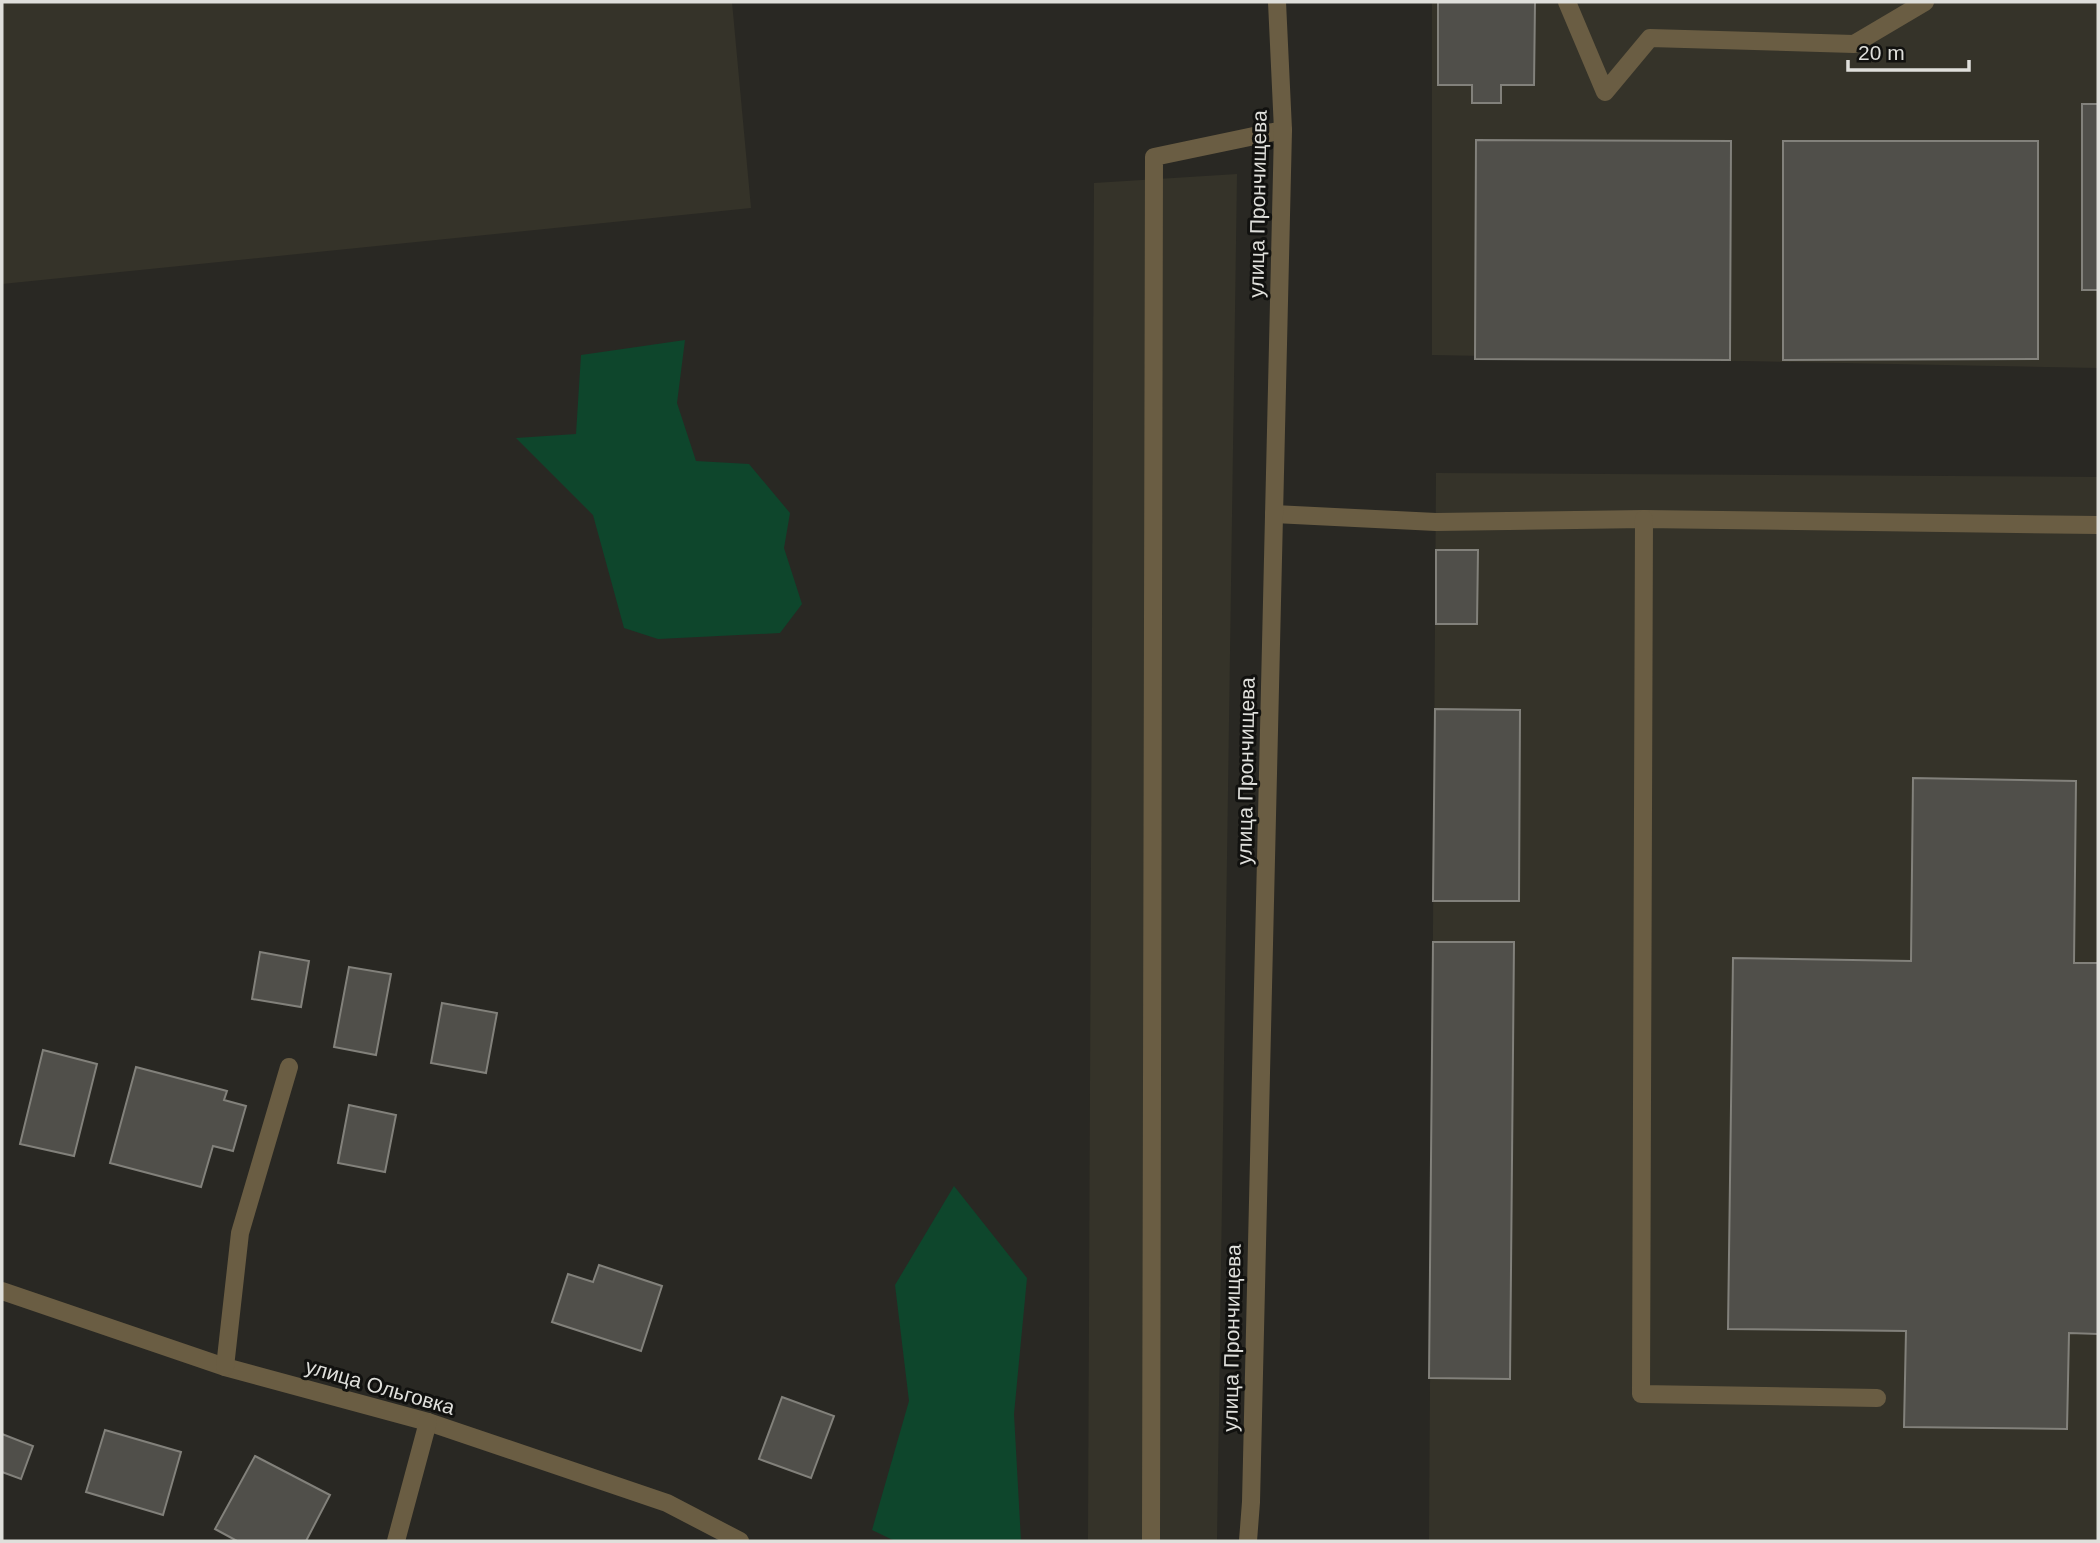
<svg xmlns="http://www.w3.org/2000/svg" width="2100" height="1543" viewBox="0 0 2100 1543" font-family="Helvetica,sans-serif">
  <rect width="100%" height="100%" fill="#292823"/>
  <g fill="#353329">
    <path d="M2 2H732L751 208 2 284Z"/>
    <path d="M1432 2H2098V368L1432 355Z"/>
    <path d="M1237 174 1217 1541H1088L1094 183Z"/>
    <path d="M1436 473 2098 477V1541H1429Z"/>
  </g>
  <g fill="#0e462c">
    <path d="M685 340 677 403 696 461 749 464 790 513 784 548 802 604 780 633 658 639 624 628 593 515 516 438 576 434 581 355Z"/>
    <path d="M954 1186 1027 1278 1014 1414 1021 1541H895L872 1530 909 1401 895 1285Z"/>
  </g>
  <g fill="#504f4a" stroke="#82817b" stroke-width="2">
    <path d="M1438 2H1535L1534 85H1501V103H1472V85H1438Z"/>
    <rect x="2082" y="104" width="16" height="186"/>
    <path d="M1476 140 1731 141 1730 360 1475 359Z"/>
    <path d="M1783 141H2038V359L1783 360Z"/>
    <path d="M1436 550H1478L1477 624H1436Z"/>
    <path d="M1435 709 1520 710 1519 901H1433Z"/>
    <path d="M1913 778 2076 781 2074 963H2098V1334L2069 1333 2067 1429 1904 1427 1906 1331 1728 1329 1733 958 1911 961Z"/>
    <path d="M1433 942H1514L1510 1379 1429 1378Z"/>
    <path d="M260 952 309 961 301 1007 252 999Z"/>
    <path d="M349 967 391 974 376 1055 334 1047Z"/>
    <path d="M442 1003 497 1013 486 1073 431 1063Z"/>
    <path d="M43 1050 97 1064 74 1156 20 1144Z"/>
    <path d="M136 1067 227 1091 224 1100 246 1106 233 1151 213 1146 201 1187 110 1163Z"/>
    <path d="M349 1105 396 1115 385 1172 338 1163Z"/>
    <path d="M599 1265 662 1286 641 1351 552 1322 568 1274 593 1282Z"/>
    <path d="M782 1397 834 1416 811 1478 759 1459Z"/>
    <path d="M105 1430 181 1452 163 1515 86 1492Z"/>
    <path d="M2 1434 33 1446 21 1479 2 1472Z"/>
    <path d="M255 1456 330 1495 306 1541H237L215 1529Z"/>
  </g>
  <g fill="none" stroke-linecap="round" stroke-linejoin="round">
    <g stroke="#6a5d43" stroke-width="18">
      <path d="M1567 2 1605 92 1650 38 1854 44 1925 2"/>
      <path d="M1274 514 1436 522 1644 519 2098 525"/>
      <path d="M1644 519 1641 1394 1877 1398"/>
      <path d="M2 1291 225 1367 428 1422 667 1503 740 1541"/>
      <path d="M225 1367 240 1233 289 1067"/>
      <path d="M396 1541 428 1422"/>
      <path d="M1151 1541 1154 157 1283 130"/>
      <path d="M1248 1541 1251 1502 1283 130 1277 2"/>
    </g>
  </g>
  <g text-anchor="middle" stroke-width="6" stroke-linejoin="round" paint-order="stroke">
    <g font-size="21" fill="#dfdfdb" stroke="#11110f">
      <text transform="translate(1258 204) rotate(-89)" y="7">улица Прончищева</text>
      <text transform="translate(1246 771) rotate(-89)" y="7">улица Прончищева</text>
      <text transform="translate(1232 1338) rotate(-89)" y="7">улица Прончищева</text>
      <text transform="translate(380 1387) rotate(16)" y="7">улица Ольговка</text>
    </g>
  </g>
  <rect width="2100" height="1543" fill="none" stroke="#dfdfdb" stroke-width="7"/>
  <path d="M1848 60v10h121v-10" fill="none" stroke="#dfdfdb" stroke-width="3.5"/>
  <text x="1858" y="60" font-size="21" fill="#dfdfdb" stroke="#11110f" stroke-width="5" paint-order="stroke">20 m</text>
</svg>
